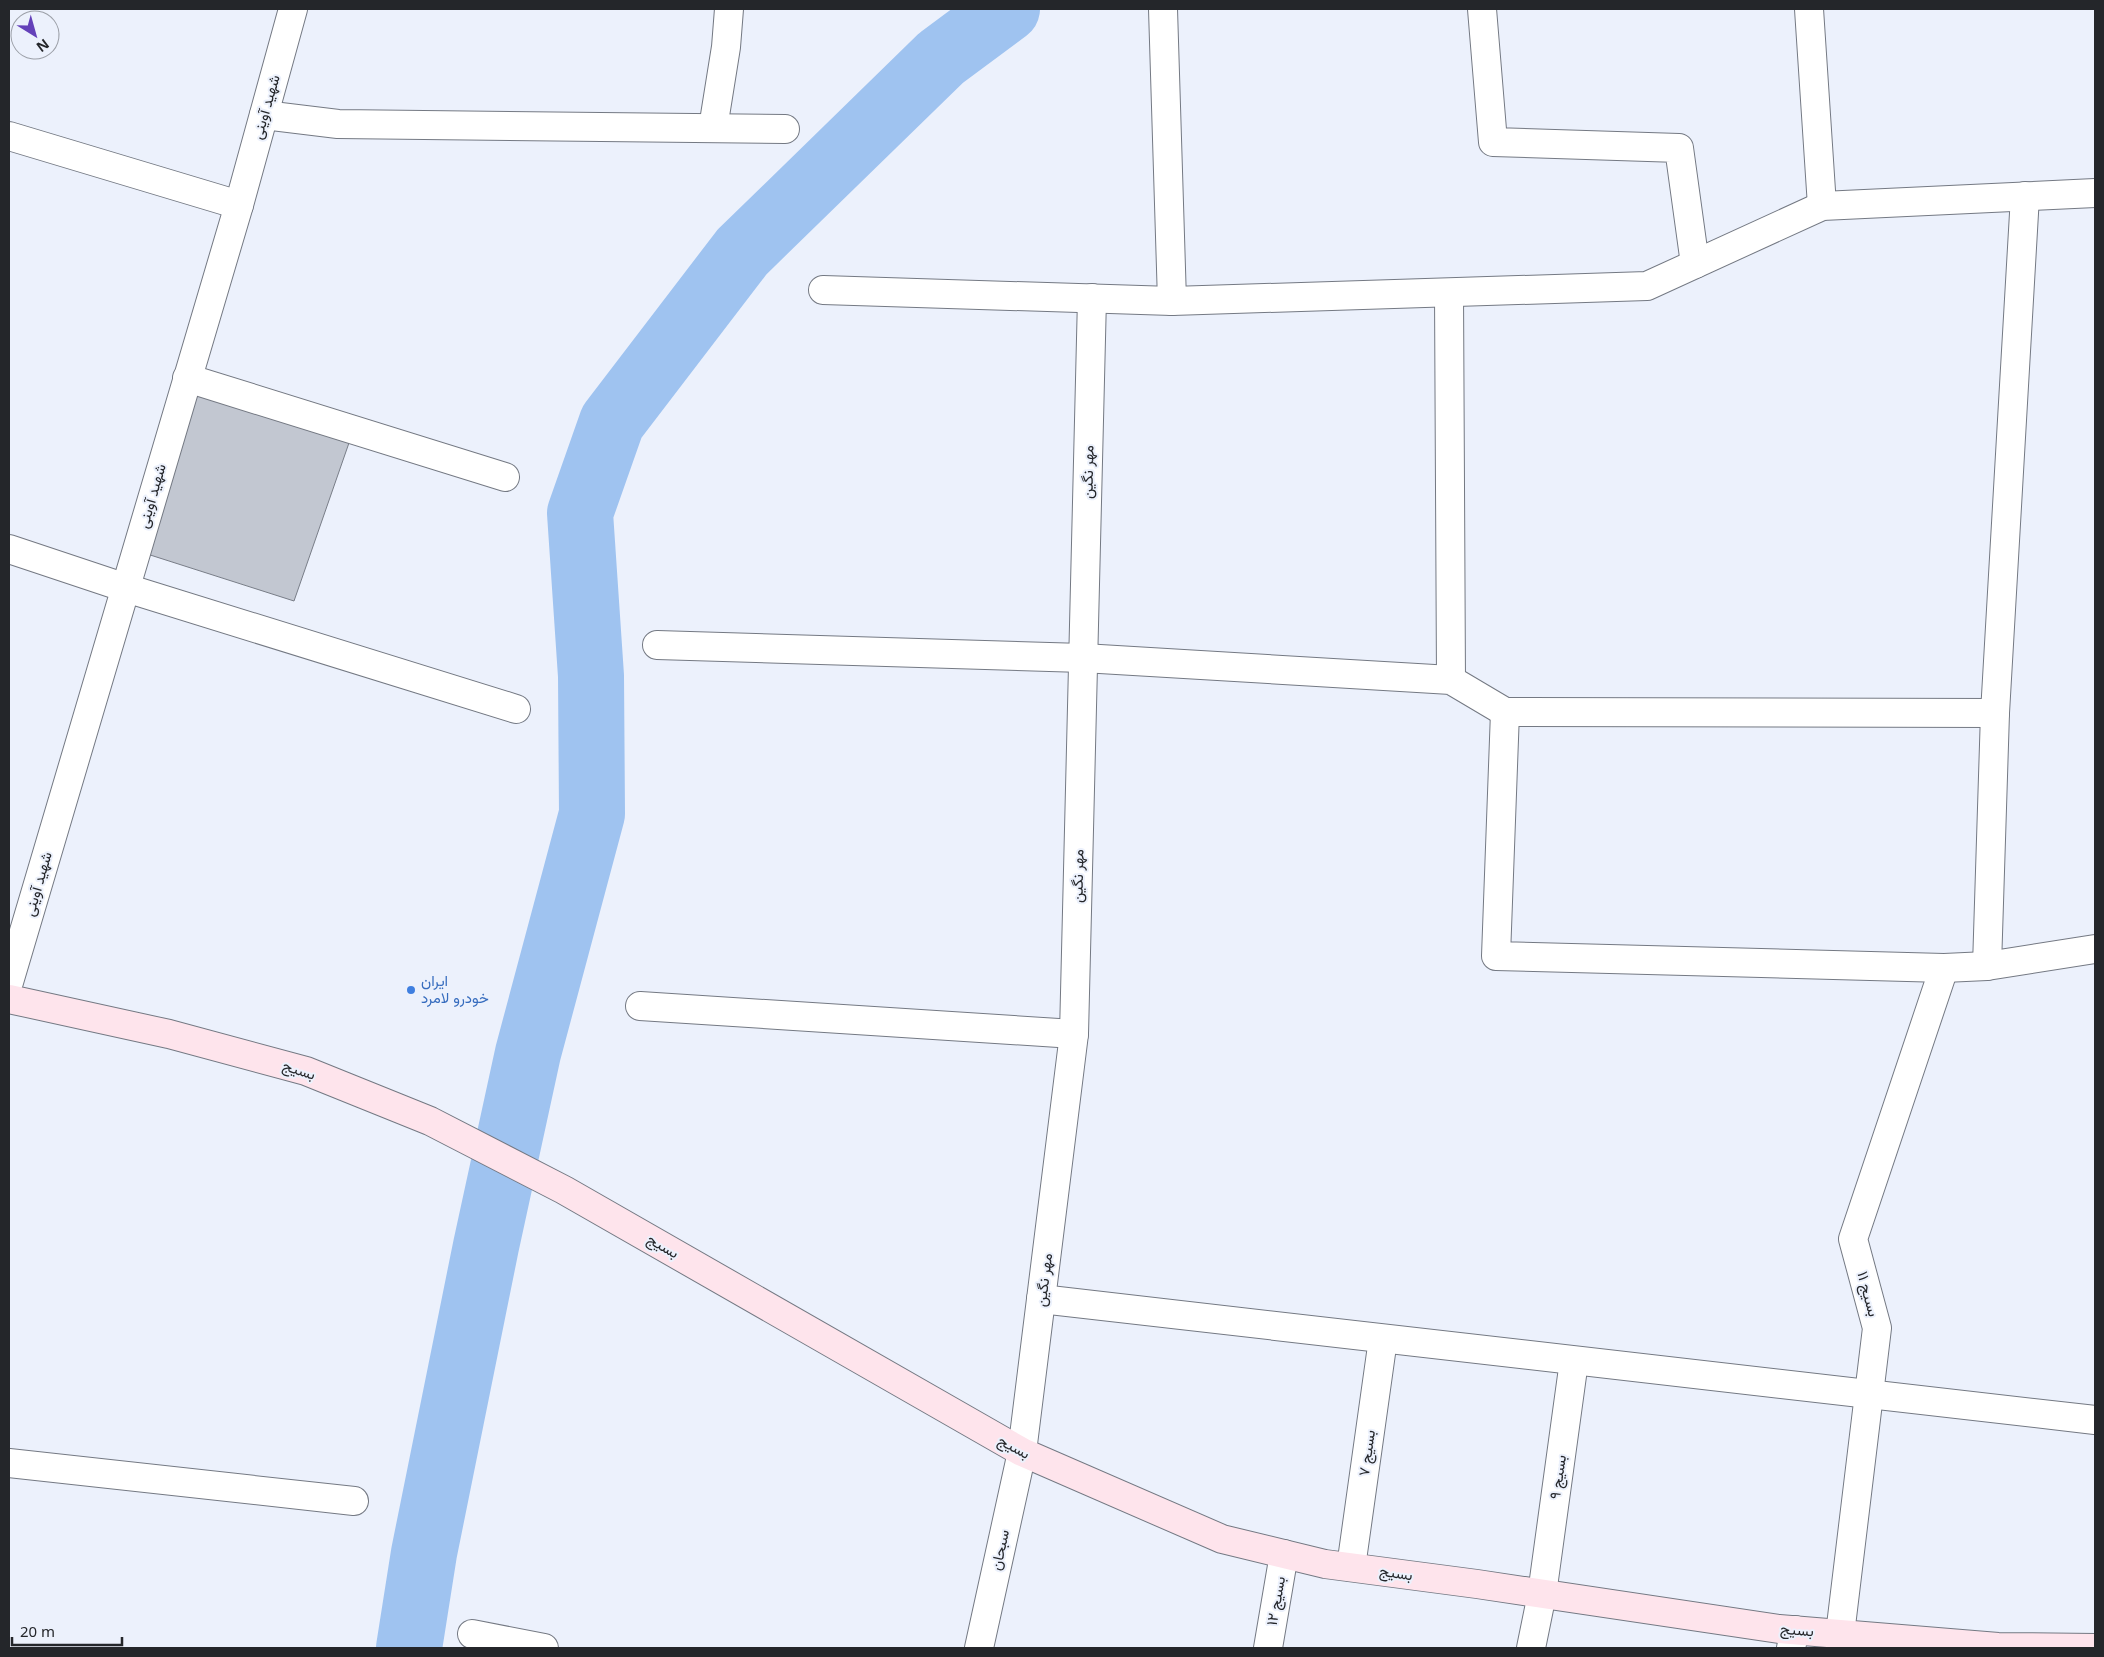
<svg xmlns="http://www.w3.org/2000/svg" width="2104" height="1657" viewBox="0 0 2104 1657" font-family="'Noto Sans',Vazirmatn,sans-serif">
  <rect width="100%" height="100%" fill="#ecf1fc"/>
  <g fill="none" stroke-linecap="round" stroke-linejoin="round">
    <path stroke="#9fc3f0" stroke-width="66" d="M409 1648 424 1553 486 1246 528 1053 592 814 591 676 580 513 612 422 742 252 941 58 1007 9"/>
  </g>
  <path fill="#c2c7d1" stroke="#787d87" d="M196 393 350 440 294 601 144 553Z"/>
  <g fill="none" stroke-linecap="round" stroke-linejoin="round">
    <g stroke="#747983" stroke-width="30">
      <g id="minor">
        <path d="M1163 9 1172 301"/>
        <path d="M1482 9 1493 142 1679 148 1695 264"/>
        <path d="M1809 9 1822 206"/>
        <path d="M264 115 338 124 785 129"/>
        <path d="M713 128 726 47 729 9"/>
        <path d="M9 136 239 205"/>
        <path d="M823 290 1172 301 1647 286 1822 206 2095 193"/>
        <path d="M1449 293 1451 680"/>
        <path d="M187 378 505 477"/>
        <path d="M9 549 126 588 516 709"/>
        <path d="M657 645 1083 658 1451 680 1505 712 1995 713"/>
        <path d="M1505 712 1496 956 1944 968 1987 966 2095 949"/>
        <path d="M1987 966 1995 713 2025 196"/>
        <path d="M640 1006 1074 1034"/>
        <path d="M1041 1299 2095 1420"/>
        <path d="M9 1463 354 1501"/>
        <path d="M1351 1567 1383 1339"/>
        <path d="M472 1634 544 1648"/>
        <path d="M1840 1634 1877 1328 1853 1239 1944 968"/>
        <path d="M979 1648 1022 1452"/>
        <path d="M1268 1648 1284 1554"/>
        <path d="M1531 1648 1542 1594 1574 1361"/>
        <path d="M1791 1648 1795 1630"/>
      </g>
    </g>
    <g stroke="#747983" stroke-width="30">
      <g id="tertiary">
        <path d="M9 982 239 205 293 9"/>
        <path d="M1022 1452 1074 1034 1092 298"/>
      </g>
    </g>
    <g stroke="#747983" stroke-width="30">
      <path id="secondary" d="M9 999 169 1034 306 1071 430 1121 564 1190 1022 1452 1222 1539 1325 1564 1477 1584 1779 1629 1998 1647 2095 1648"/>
    </g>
    <use href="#minor" stroke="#fff" stroke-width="28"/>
    <use href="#tertiary" stroke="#fff" stroke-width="28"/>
    <use href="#secondary" stroke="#fee4ec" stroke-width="28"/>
  </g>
  <circle fill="#3f7fe0" stroke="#ecf1fc" stroke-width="2" cx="411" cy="990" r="5"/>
  <g text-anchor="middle" stroke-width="4" stroke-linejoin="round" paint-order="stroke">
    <g font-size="15" fill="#24262a" stroke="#ecf1fc">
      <text transform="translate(266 107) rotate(-74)" y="5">شهید آوینی</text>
      <text transform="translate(1088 472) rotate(-89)" y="5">مهر نگین</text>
      <text transform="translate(152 496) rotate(-74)" y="5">شهید آوینی</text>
      <text transform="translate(1078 876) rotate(-89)" y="5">مهر نگین</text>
      <text transform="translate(38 884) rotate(-74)" y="5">شهید آوینی</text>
      <text transform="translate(299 1070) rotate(18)" y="5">بسیج</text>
      <text transform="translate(663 1246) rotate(30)" y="5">بسیج</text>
      <text transform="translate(1044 1280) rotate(-83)" y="5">مهر نگین</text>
      <text transform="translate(1868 1294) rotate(75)" y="5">بسیج ۱۱</text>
      <text transform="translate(1014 1447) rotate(28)" y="5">بسیج</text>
      <text transform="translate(1367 1453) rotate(-82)" y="5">بسیج ۷</text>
      <text transform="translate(1558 1477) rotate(-82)" y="5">بسیج ۹</text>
      <text transform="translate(1000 1550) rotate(-78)" y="5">سبحان</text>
      <text transform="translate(1396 1573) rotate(8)" y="5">بسیج</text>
      <text transform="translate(1276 1601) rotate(-80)" y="5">بسیج ۱۲</text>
      <text transform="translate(1797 1630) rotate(5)" y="5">بسیج</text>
    </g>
    <g font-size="15" fill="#366cbe" stroke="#ecf1fc" text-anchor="start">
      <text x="421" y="986">ایران<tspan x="421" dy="17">خودرو لامرد</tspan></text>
    </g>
  </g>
  <rect width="2104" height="1657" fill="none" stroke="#24262a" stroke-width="20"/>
  <g transform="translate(35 35) rotate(143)"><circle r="24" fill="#ecf1fc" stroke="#9ca0a8"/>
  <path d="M0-4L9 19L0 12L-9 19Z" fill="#6441b9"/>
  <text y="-8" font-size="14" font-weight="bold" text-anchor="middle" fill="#24262a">N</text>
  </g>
  <path d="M12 1637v8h110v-8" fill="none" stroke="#24262a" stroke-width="2.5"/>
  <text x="20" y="1637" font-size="15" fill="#24262a" stroke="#ecf1fc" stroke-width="4" paint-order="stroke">20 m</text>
</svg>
